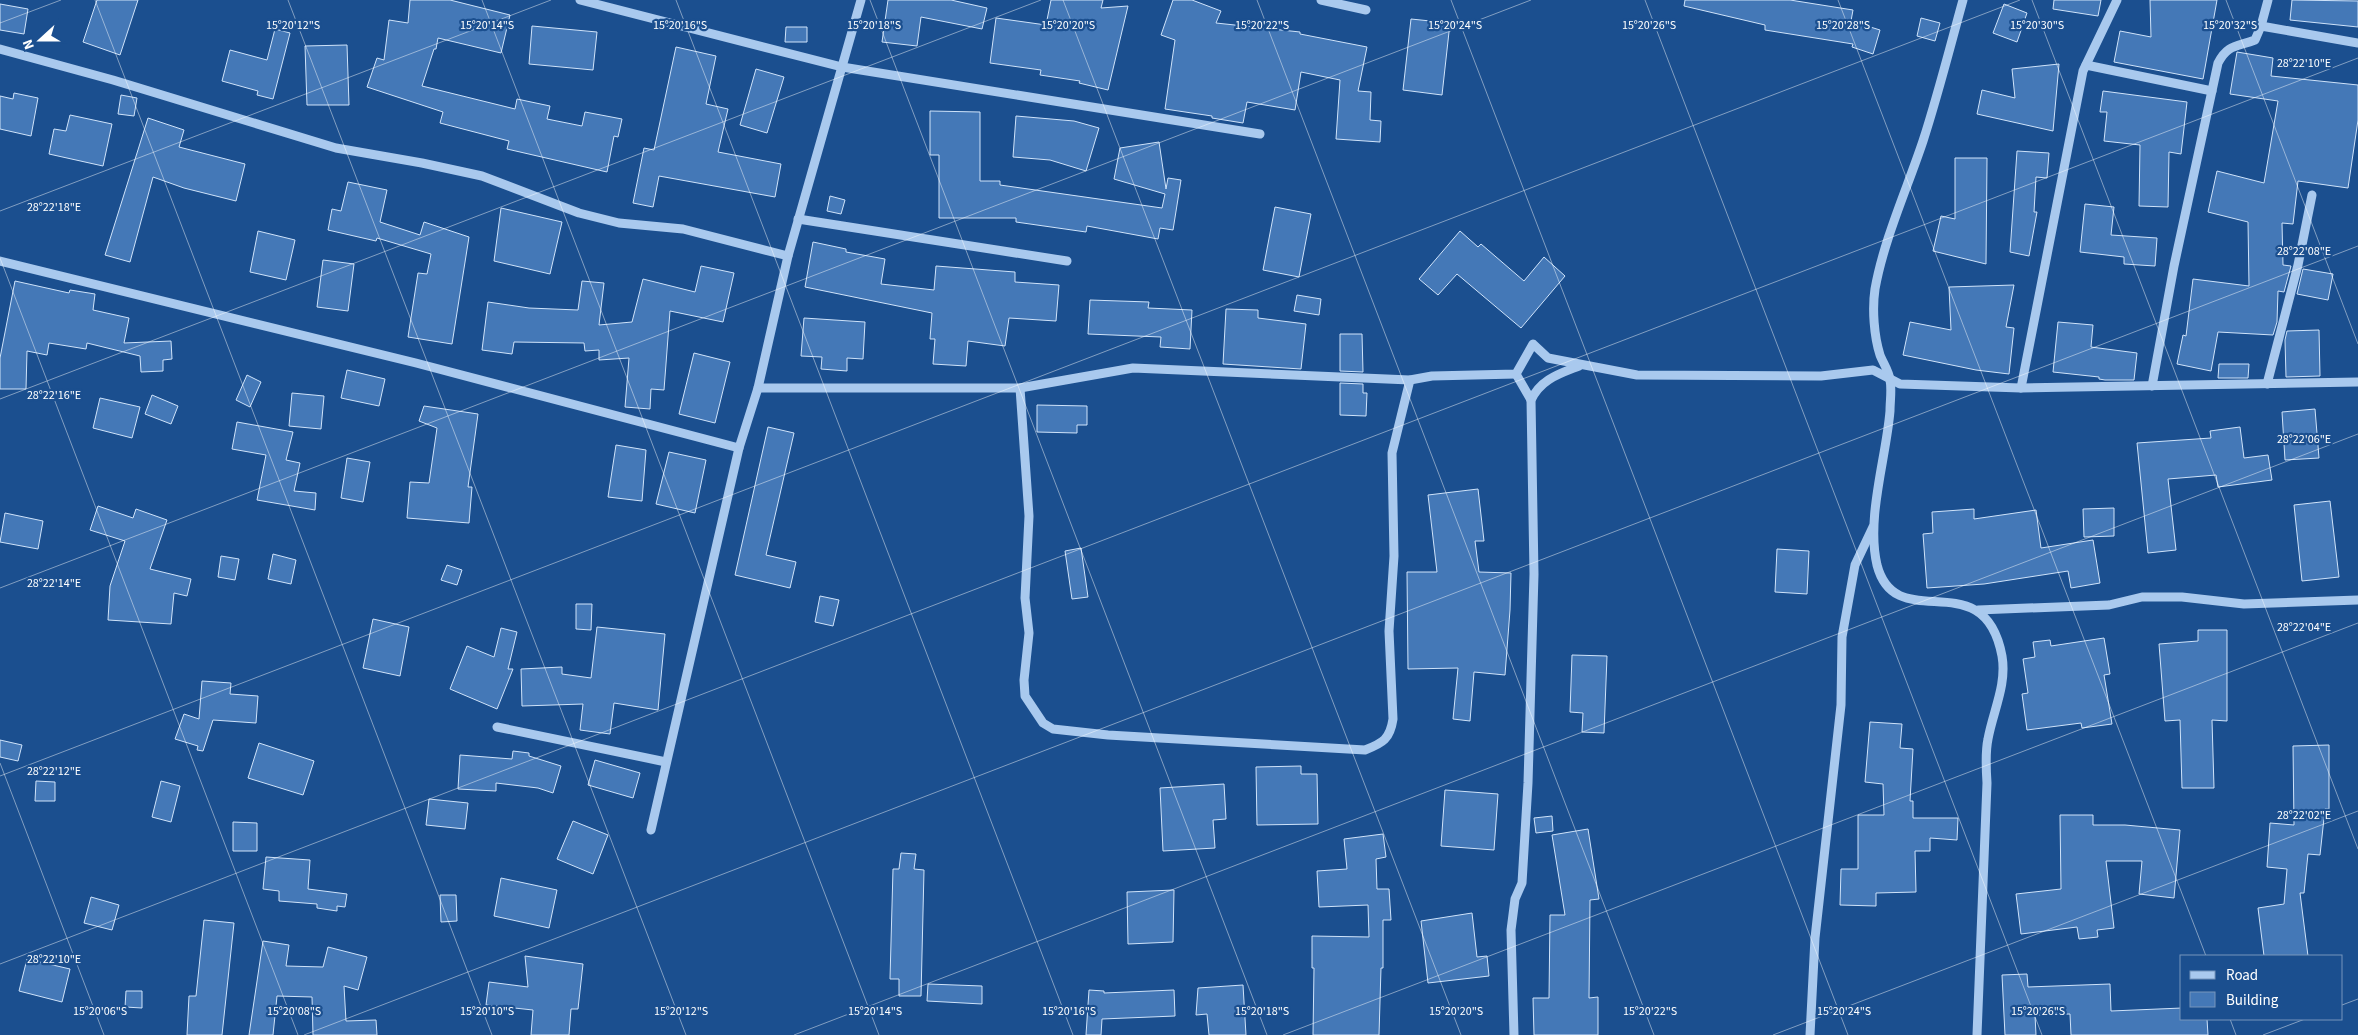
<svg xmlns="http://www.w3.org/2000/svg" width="2358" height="1035" viewBox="0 0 2358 1035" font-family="'Source Sans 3',sans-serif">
  <rect width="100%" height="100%" fill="#1b4f8f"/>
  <g fill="#4478b7" stroke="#cfe3fa">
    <path d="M97 0H138L120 55 83 42Z"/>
    <path d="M410 0H450L510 15 501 53 438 38 436 49H434L422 86 515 109 517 99 550 106 547 119 582 126 585 112 622 119 618 137 614 136 607 172 507 149 509 141 440 123 443 112 367 87 377 58 384 60 389 20 408 23Z"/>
    <path d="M888 0H951L987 8 982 29 921 17 917 46 882 42Z"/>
    <path d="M1051 0H1103L1101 8 1128 6 1108 90 1079 83 1080 81 1040 75 1041 70 990 63 996 18 1046 25Z"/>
    <path d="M1173 0H1192L1221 11 1216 23 1300 32V34L1367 47 1358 91 1371 92 1370 120 1381 121 1380 142 1336 139 1340 80 1301 72 1295 110 1247 102 1243 123 1212 118V116L1165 109 1175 40 1161 35Z"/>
    <path d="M1685 0H1790L1853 10 1851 21 1880 30 1873 54 1852 47 1853 44 1765 30V25L1684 6Z"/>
    <path d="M2054 0H2101L2098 16 2053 9Z"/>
    <path d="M2150 0H2217L2203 79 2114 62 2120 31 2151 37Z"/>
    <path d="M2292 0 2358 1V27L2290 20Z"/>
    <path d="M0 4 28 9 24 34 0 30Z"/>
    <path d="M2004 4 2027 13 2017 42 1993 33Z"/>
    <path d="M1921 18 1940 23 1935 41 1917 36Z"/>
    <path d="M1411 19 1450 23 1442 95 1403 90Z"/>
    <path d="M532 26 597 32 593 70 529 64Z"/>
    <path d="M786 27H807V42H785Z"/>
    <path d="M275 29 290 33 273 99 257 95 258 91 222 81 230 50 267 60Z"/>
    <path d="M347 45 349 105H307L305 46Z"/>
    <path d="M676 47 716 56 706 104 728 109 718 152 781 164 775 197 659 176 653 207 633 203 644 148 654 150Z"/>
    <path d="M2237 52 2273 58 2271 76 2358 85V120L2348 188 2298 181 2293 224 2282 223 2283 265 2291 266 2284 292 2278 291 2277 322 2273 335 2218 332 2211 371 2177 364 2183 335 2186 336 2193 279 2249 286 2248 222 2208 212 2217 171 2264 183 2278 101 2230 94Z"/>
    <path d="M2059 64 2053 131 1977 114 1982 90 2015 98 2012 69Z"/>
    <path d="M756 69 784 77 767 133 740 125Z"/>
    <path d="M2103 91 2187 102 2181 154 2169 152 2168 207 2139 206 2140 145 2104 141 2107 112H2100Z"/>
    <path d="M14 93 38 98 31 136 0 129V96L13 99Z"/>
    <path d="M121 95 137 98 134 116 118 114Z"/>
    <path d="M930 111 980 112V181H1000V185L1162 208 1165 194 1114 179 1120 148 1159 142 1166 189 1168 178 1181 180 1173 230 1160 228 1158 239 1087 226 1086 232 1016 222V218H939V155H930Z"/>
    <path d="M70 115 112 124 103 166 49 154 54 129 66 131Z"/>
    <path d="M1016 116 1074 121 1099 128 1086 171 1050 160 1013 157Z"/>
    <path d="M148 118 184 130 179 147 245 164 236 201 184 188 153 177 130 262 105 255Z"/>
    <path d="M2017 151 2049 153 2047 178 2036 177 2034 212H2037L2029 256 2010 252Z"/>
    <path d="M1955 158H1987L1986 264 1933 251 1941 216 1955 219Z"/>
    <path d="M348 182 387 190 380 222 420 235 424 222 469 237 452 344 408 337 418 273 427 274 431 254 377 238 376 241 328 230 332 209 341 211Z"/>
    <path d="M830 196 845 200 841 214 827 211Z"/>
    <path d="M2085 204 2114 207 2111 235 2157 238 2155 266 2124 264V257L2080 252Z"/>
    <path d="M1275 207 1311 214 1299 277 1263 270Z"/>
    <path d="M501 208 562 222 550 274 494 261Z"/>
    <path d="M258 231 295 240 286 280 250 272Z"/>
    <path d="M1460 231 1478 247 1481 244 1524 281 1544 257 1565 276 1521 328 1457 274 1438 295 1419 279Z"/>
    <path d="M813 242 846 249V252L885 259 881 284 934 290 936 266 1015 272V282L1059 285 1056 321 1009 318 1005 346 968 341 966 366 933 364 935 339H930L932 313 805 287Z"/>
    <path d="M323 260 354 264 348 311 317 307Z"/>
    <path d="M701 266 734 273 723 322 670 311 664 390 651 389 650 409 625 407 629 358 599 360V350L585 351 584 343 514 342 512 354 482 350 488 302 529 308 578 310 582 281 604 283 599 325 632 322 643 279 695 292Z"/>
    <path d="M2303 269 2333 274 2328 300 2297 294Z"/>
    <path d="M15 281 69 293 70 290 95 294 93 310 129 318 124 343 171 341 172 359 163 360V371L141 372 140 356 87 343 86 349 49 343 47 355 27 351 26 389H0V358Z"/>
    <path d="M2014 285 2006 327 2014 328 2009 374 1976 370 1903 355 1910 322 1951 330 1949 287Z"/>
    <path d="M1297 295 1321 299 1319 315 1294 311Z"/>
    <path d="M1090 300 1149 302 1148 308 1192 310 1190 349 1160 347 1161 337 1088 334Z"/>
    <path d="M1226 309 1258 310V318L1306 324 1301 369 1223 364Z"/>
    <path d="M804 318 865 322 863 359 847 358V371L821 369 822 357 801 356Z"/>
    <path d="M2058 322 2093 325 2091 347 2137 353 2134 380H2105L2099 379V377L2053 372Z"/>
    <path d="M2319 330 2320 376 2286 377 2285 340 2287 331Z"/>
    <path d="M1340 334H1362L1363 372 1340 371Z"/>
    <path d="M694 353 730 362 715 423 679 414Z"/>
    <path d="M2219 364H2249L2248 378H2218Z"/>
    <path d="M347 370 385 379 379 406 341 398Z"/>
    <path d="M247 375 261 382 250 407 236 400Z"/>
    <path d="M1340 383 1363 384V393H1367L1366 416 1340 415Z"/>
    <path d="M292 393 324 396 321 429 289 426Z"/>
    <path d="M152 395 178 406 171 424 145 414Z"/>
    <path d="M100 398 140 407 132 438 93 428Z"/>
    <path d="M1037 405 1087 406V425H1077V433L1037 432Z"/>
    <path d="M424 406 478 414 468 487H472L469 523 407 518 410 482 429 483 437 428 419 421Z"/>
    <path d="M2315 409 2319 458 2285 460 2282 412Z"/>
    <path d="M237 422 293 432 286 460 300 463 294 491 316 493 315 510 257 500 266 455 232 449Z"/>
    <path d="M768 427 794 433 766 555 796 562 790 588 735 575Z"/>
    <path d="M2240 427 2244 458 2268 455 2272 480 2218 487 2216 475 2168 479 2176 550 2148 553 2137 443 2211 438 2210 431Z"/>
    <path d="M616 445 646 450 642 501 608 497Z"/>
    <path d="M669 452 706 460 695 513 656 504Z"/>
    <path d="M347 458 370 462 363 502 341 498Z"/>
    <path d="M1478 489 1484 541H1475L1479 572 1511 573 1510 610 1505 675 1474 672 1470 721 1453 719 1458 668 1408 669 1407 572H1437L1428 495Z"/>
    <path d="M2330 501 2339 577 2302 581 2294 505Z"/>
    <path d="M98 506 133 518 136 509 167 520 150 569 191 579 187 596 174 593 171 624 108 620 110 586 125 541 90 530Z"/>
    <path d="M2114 508V536L2084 537 2083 509Z"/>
    <path d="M1974 509V519L2036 510 2041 548 2093 540 2100 583 2071 588 2068 571 1984 584 1927 588 1923 534 1933 533 1932 512Z"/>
    <path d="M5 513 43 521 38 549 0 542Z"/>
    <path d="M1081 548 1088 597 1072 599 1065 551Z"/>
    <path d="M1777 549 1809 551 1807 594 1775 592Z"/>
    <path d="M273 554 296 560 291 584 268 579Z"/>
    <path d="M221 556 239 559 235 580 218 577Z"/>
    <path d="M447 565 462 570 457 585 441 580Z"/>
    <path d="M820 596 839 600 833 626 815 622Z"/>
    <path d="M576 604H592L591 630 576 629Z"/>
    <path d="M373 619 409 627 400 676 363 668Z"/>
    <path d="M597 627 665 634 658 710 614 703 610 734 580 730 583 704 522 706 521 669 562 667V674L591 678Z"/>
    <path d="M501 628 517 632 508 669H513L497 709 450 689 467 646 494 657Z"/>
    <path d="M2198 630H2227V721L2212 720 2214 788H2182L2180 720 2165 721 2159 644 2198 641Z"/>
    <path d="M2104 638 2110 674 2104 675 2112 724 2082 728 2081 723 2027 730 2022 694 2028 693 2023 659 2035 657 2033 642 2050 640 2051 646Z"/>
    <path d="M1572 655 1607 656 1604 733 1582 732 1583 713 1570 712Z"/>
    <path d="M202 681 231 683 230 694 258 696 256 723 213 720 203 751 197 750 198 746 175 739 184 714 199 719Z"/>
    <path d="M1870 722 1902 724 1900 748 1913 749 1910 801H1913V818H1958L1957 840 1930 838V851H1915L1916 892 1876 893V906L1840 905 1841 869H1858V815H1884L1883 784 1865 782Z"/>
    <path d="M0 740 22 745 18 761 0 757Z"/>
    <path d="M259 743 314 761 303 795 248 778Z"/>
    <path d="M2329 745V809H2325L2320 855 2308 854 2304 893H2300L2308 956H2264L2258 908 2284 904 2287 869 2267 867 2270 823 2294 825 2293 746Z"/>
    <path d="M513 751 529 753V756L561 766 553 793 538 788 496 783V791L458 789 460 755 512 759Z"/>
    <path d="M595 760 640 773 633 798 588 785Z"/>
    <path d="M1301 766V774H1317L1318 824 1257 825 1256 767Z"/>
    <path d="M36 781 55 782V801H35Z"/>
    <path d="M161 781 180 786 171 822 152 817Z"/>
    <path d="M1224 784 1226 819 1213 820 1215 848 1163 851 1160 788Z"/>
    <path d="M1445 790 1498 794 1494 850 1441 846Z"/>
    <path d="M429 799 468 803 465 829 426 825Z"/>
    <path d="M2060 815H2093V825H2125L2180 830 2174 898 2139 894 2142 861H2106L2114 928 2097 930 2098 937 2079 939 2077 927 2021 934 2016 894 2061 889Z"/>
    <path d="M1552 816 1553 831 1536 833 1534 818Z"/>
    <path d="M573 821 608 835 593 874 557 859Z"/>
    <path d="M233 822 257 823V851H233Z"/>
    <path d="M1588 829 1599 899 1590 900 1589 998 1598 997V1035H1534L1533 998H1549L1550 915H1565L1552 835Z"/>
    <path d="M1383 834 1386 857 1376 859 1377 889H1389L1391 920H1383V968H1381L1379 1035H1313L1314 968H1312V936L1369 937 1368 905 1319 907 1317 871 1347 869 1344 839Z"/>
    <path d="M901 853 916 854 914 869 924 870 921 996H899V979H890L893 869H899Z"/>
    <path d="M266 857 310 860 308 889 347 894 345 907 337 906V911L317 908V904L279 901V891L263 889Z"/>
    <path d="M501 878 557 890 549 928 494 916Z"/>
    <path d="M1174 890 1173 942 1128 944 1127 892Z"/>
    <path d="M440 895H456L457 921 441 922Z"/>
    <path d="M91 897 119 905 112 930 84 923Z"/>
    <path d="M1472 913 1477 957 1487 956 1489 976 1428 983 1421 921Z"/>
    <path d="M204 920 234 923 222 1035H187L189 996H196Z"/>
    <path d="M263 941 289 945 286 966 323 967 328 947 367 957 358 990 344 986 346 1021 376 1020 377 1035H313L312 997 277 996 273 1035H249Z"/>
    <path d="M525 956 583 964 578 1009H571L569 1035H531L533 1010 486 1005 489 982 528 987Z"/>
    <path d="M27 959 70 969 62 1002 19 991Z"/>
    <path d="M2027 974 2028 987 2110 984 2111 1011 2182 1008V1019H2207L2208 1035H2071L2070 1014 2035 1015 2036 1035H2005L2002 975Z"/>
    <path d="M928 984 982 986V1004L927 1001Z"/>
    <path d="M1243 985 1246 1035H1209L1207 1014 1196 1015 1198 988Z"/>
    <path d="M1089 990 1104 991V993L1174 990 1175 1016 1102 1019 1101 1035H1086Z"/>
    <path d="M126 991H142V1008L125 1007Z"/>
  </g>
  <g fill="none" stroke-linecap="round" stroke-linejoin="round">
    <g stroke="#a9c9ee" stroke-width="9">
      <path d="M580 0 842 67 1260 134"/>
      <path d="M1321 0 1366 10"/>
      <path d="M1963 0C1950 47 1938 95 1923 141 1907 189 1884 239 1875 289 1872 309 1874 336 1880 355 1883 363 1889 371 1890 380 1892 389 1890 401 1890 411 1886 459 1866 518 1877 565 1896 638 1984 560 2002 656 2007 685 1993 711 1988 739 1985 753 1986 768 1987 783L1977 1035"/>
      <path d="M2261 26 2358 43"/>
      <path d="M0 49 113 80 336 148 422 163 482 176 579 213 619 223 683 229 788 256"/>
      <path d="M2086 65 2212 91"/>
      <path d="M798 219 1067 261"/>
      <path d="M0 261 416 363 739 448"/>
      <path d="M1516 374 1531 400"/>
      <path d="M2267 384 2298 265 2312 195"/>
      <path d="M2152 386 2174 266 2218 63C2228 44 2237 47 2255 40L2261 26 2268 0"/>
      <path d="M758 388H1020L1133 368 1410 380 1432 376 1516 374 1533 344 1548 358 1637 375 1821 376 1873 370 1900 384 2021 388 2358 382"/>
      <path d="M1020 388 1029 516 1025 598 1029 633 1024 680 1025 696 1043 723 1053 729 1108 735 1365 750C1383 743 1390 739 1393 719L1389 631 1394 556 1392 453 1410 380"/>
      <path d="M2021 388 2083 71 2117 0"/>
      <path d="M1978 610 2109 605 2142 597H2182L2244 604 2358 600"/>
      <path d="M497 727 666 762"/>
      <path d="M651 830 739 448 758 388 788 256 861 0"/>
      <path d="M1514 1035 1511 930 1515 899 1522 883 1528 783 1534 574 1531 400C1541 379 1559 374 1579 366"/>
      <path d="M1810 1035 1815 938 1841 705 1842 637 1855 565 1873 527"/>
    </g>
  </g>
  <path fill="none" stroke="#fff" stroke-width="1" stroke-opacity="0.45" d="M95 0 492 1035M288 0 686 1035M482 0 879 1035M676 0 1073 1035M870 0 1267 1035M1063 0 1461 1035M1257 0 1654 1035M1451 0 1848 1035M1645 0 2042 1035M1838 0 2206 956M2032 0 2358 849M2226 0 2358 344M0 23 61 0M0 211 551 0M0 258 298 1035M0 399 1041 0M0 588 1531 0M0 763 104 1035M0 776 2020 0M0 964 2358 58M2342 1005 2358 999M2230 1019 2236 1035M304 1035 2358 246M794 1035 2358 434M1283 1035 2358 623M1773 1035 2358 811M2263 1035 2305 1019"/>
  <g font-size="12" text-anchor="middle" fill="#fff" stroke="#1b4f8f" stroke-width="4.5" stroke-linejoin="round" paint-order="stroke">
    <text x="293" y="29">15°20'12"S</text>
    <text x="487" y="29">15°20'14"S</text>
    <text x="680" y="29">15°20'16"S</text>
    <text x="874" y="29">15°20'18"S</text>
    <text x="1068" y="29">15°20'20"S</text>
    <text x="1262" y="29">15°20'22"S</text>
    <text x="1455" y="29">15°20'24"S</text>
    <text x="1649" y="29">15°20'26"S</text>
    <text x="1843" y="29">15°20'28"S</text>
    <text x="2037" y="29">15°20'30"S</text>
    <text x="2230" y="29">15°20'32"S</text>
    <text x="2304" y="67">28°22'10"E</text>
    <text x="54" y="211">28°22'18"E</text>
    <text x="2304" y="255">28°22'08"E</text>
    <text x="54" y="399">28°22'16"E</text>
    <text x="2304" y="443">28°22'06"E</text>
    <text x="54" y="587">28°22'14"E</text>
    <text x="2304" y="631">28°22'04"E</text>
    <text x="54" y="775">28°22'12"E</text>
    <text x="2304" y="819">28°22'02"E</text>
    <text x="54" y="963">28°22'10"E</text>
    <text x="100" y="1015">15°20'06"S</text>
    <text x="294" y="1015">15°20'08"S</text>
    <text x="487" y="1015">15°20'10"S</text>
    <text x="681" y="1015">15°20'12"S</text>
    <text x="875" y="1015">15°20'14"S</text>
    <text x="1069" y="1015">15°20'16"S</text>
    <text x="1262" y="1015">15°20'18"S</text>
    <text x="1456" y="1015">15°20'20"S</text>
    <text x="1650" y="1015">15°20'22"S</text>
    <text x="1844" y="1015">15°20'24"S</text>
    <text x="2038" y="1015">15°20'26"S</text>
  </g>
  <rect x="2180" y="955" width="162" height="65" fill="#1b4f8f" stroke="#7695bc"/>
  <rect x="2190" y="971" width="25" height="8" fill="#a9c9ee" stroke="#7695bc"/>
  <text x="2226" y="980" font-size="15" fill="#ffffff">Road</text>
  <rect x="2190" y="992" width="25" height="15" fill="#4478b7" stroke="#7695bc"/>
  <text x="2226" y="1005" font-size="15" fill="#ffffff">Building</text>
  <g transform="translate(40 40) rotate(249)" stroke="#1b4f8f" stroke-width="4" paint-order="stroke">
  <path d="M0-4L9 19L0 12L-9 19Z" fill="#ffffff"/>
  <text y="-8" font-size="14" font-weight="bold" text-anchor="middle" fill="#ffffff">N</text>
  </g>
</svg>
